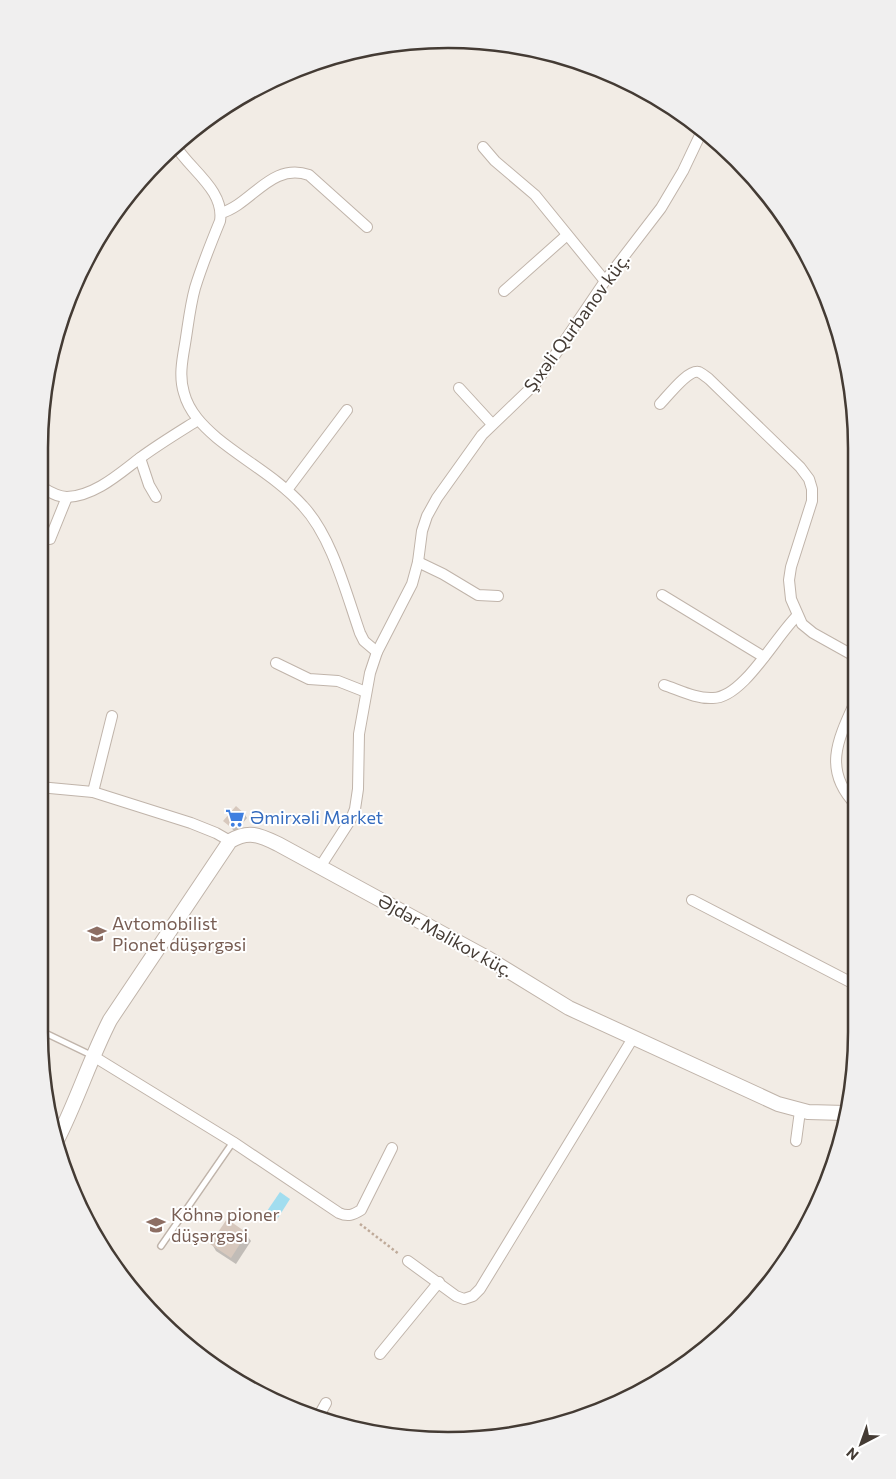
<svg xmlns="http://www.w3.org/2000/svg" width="896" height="1479" viewBox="0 0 896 1479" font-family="Commissioner,sans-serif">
  <rect width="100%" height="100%" fill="#f2ece5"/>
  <path fill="#a1ddef" d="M280 1192 290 1199 276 1221 265 1214Z"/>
  <g fill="#0003">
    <path d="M245 815 247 818 235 832 225 821Z"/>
    <path d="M227 1221 246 1234 251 1241 236 1264 216 1251 212 1244Z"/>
    <path d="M145 1298 160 1308 161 1311 160 1314 144 1299Z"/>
  </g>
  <g fill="#d7c8bd">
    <path d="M236 806 246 815 233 829 223 821Z"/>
    <path d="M227 1219 247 1233 231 1258 210 1244Z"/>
  </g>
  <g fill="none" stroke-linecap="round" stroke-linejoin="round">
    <g stroke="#c0b4aa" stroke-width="8">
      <g id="service">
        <path d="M39 1030 93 1056"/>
        <path d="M161 1246 233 1142"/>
      </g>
    </g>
    <g stroke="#c0b4aa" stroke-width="12">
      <g id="minor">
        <path d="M175 145C189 169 225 190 220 221 211 243 202 265 195 288 190 306 188 326 185 344 182 361 179 377 184 393 189 412 203 426 217 438 245 461 279 479 303 506 332 537 346 593 360 633L364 641 377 652"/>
        <path d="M483 147 495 161 535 195 605 281"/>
        <path d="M221 213C252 204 271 162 309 175L367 227"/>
        <path d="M504 291 567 235"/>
        <path d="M459 388 492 424"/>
        <path d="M660 404C668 396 688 369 699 372 703 374 706 377 709 379L800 467 809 479 812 489V501L791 567 789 580 791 599 802 624 813 633 856 657"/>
        <path d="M140 458 149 485 156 497"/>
        <path d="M40 486C48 491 57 497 67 497 95 496 120 473 140 458 159 444 179 432 198 420"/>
        <path d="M287 490 347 410"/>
        <path d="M50 539 67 497"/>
        <path d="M418 562 443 574 478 595 498 596"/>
        <path d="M662 595 764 657"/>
        <path d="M276 663 309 679 338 681 366 692"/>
        <path d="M664 685C679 690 696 699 713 698 743 698 776 636 797 616"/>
        <path d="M856 700C838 739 822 770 856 805"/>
        <path d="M39 787 93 792 191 823 216 833 230 841"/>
        <path d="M93 792 112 716"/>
        <path d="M320 867 351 819 355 809 358 789 359 734 370 673 377 652 412 584 418 562 422 531 427 516 437 498 482 435 536 383 605 281 661 208 683 171 702 131"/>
        <path d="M692 900 856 985"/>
        <path d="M93 1056 233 1142 339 1213C348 1217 353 1215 361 1210L392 1148"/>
        <path d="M796 1141 800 1111"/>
        <path d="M408 1261 456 1296 464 1299 473 1296 480 1289 633 1038"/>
        <path d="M380 1354 439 1282"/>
        <path d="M317 1419 326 1403"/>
      </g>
    </g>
    <g stroke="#c0b4aa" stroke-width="16">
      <path id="tertiary" d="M57 1140C77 1101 90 1059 110 1020L230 841C249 830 259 835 278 844L489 959 569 1008 778 1104 808 1112 845 1113"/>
    </g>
    <path stroke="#bfaa99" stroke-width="2.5" stroke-dasharray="2.5 2.5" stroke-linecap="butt" d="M360 1224 399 1254"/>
    <use href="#service" stroke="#fff" stroke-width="5"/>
    <use href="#minor" stroke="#fff" stroke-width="10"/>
    <use href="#tertiary" stroke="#fff" stroke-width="14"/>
  </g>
  <defs>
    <g id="supermarket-bare" transform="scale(1.5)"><path d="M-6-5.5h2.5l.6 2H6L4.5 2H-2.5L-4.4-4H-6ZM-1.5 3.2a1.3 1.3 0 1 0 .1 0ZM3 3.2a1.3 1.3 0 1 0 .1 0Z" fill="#3f7fe0" stroke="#fff" stroke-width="2.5" paint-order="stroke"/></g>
    <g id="school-bare" transform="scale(1.5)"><path d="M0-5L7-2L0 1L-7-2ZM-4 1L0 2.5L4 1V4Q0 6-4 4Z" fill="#8d6e63" stroke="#fff" stroke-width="2.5" paint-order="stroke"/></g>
  </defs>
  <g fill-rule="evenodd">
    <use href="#supermarket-bare" x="235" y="818"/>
    <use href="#school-bare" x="97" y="934"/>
    <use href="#school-bare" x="156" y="1225"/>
  </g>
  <g text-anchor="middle" stroke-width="4" stroke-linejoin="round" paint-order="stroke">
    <g font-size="18" fill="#443b34" stroke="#fff">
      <text transform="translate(577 323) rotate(-54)" y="6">Şıxəli Qurbanov küç.</text>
      <text transform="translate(445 936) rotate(29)" y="6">Əjdər Məlikov küç.</text>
    </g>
    <g font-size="18" fill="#366cbe" stroke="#fff" text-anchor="start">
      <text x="250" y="824">Əmirxəli Market</text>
    </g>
    <g font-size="18" fill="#785e54" stroke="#fff" text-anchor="start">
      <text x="112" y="930">Avtomobilist<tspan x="112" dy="21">Pionet düşərgəsi</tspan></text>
      <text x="171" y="1221">Köhnə pioner<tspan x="171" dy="21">düşərgəsi</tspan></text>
    </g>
  </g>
  <path d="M0 0H896V1479H0ZM448 48H448A400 400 0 0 1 848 448V1032A400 400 0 0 1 448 1432H448A400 400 0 0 1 48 1032V448A400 400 0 0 1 448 48Z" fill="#f0efef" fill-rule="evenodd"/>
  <path fill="none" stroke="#443b34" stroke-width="2.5" d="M448 48H448A400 400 0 0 1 848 448V1032A400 400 0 0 1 448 1432H448A400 400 0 0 1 48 1032V448A400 400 0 0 1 448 48Z"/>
  <g transform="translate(861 1444) rotate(221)" stroke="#ffffff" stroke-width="4" paint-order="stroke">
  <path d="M0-4L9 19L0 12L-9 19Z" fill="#443b34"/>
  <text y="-8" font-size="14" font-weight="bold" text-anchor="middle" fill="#443b34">N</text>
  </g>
</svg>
